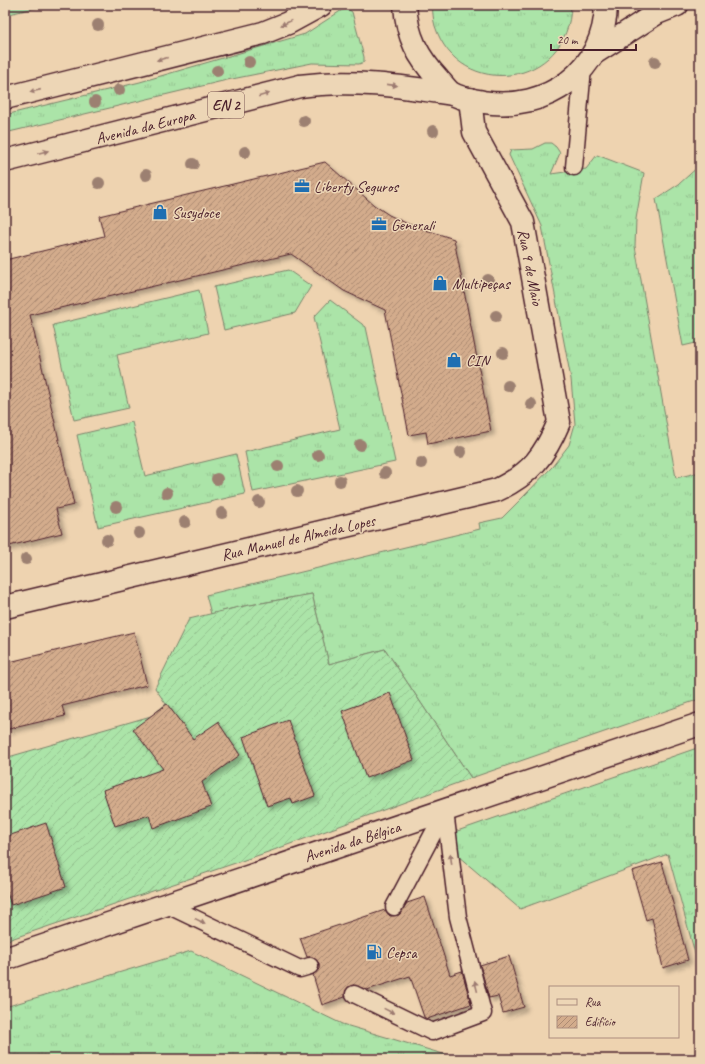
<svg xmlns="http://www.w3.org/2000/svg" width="705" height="1064" viewBox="0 0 705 1064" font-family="Caveat,sans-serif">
  <defs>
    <pattern id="grass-tufts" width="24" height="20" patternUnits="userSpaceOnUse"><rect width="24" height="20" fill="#abe4a8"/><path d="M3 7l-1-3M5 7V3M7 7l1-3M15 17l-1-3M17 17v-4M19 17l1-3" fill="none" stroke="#95c391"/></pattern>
    <pattern id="garden-furrows" width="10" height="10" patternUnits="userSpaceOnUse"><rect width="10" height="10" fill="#abe4a8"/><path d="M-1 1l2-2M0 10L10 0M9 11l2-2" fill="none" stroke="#95c391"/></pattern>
    <pattern id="building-hatch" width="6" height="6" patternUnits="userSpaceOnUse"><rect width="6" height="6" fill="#d3ac8c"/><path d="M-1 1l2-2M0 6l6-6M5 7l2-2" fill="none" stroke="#ad8b73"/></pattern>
    <filter id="shadow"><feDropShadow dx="3.5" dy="3.5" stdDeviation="2" flood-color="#0004"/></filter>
  </defs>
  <rect width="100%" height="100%" fill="#eed3b0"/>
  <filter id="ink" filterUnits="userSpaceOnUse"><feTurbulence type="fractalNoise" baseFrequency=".025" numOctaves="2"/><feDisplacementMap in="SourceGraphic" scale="8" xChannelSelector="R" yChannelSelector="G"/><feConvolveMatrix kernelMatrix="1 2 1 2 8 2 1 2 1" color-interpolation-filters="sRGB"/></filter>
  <g filter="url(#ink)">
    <g fill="url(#grass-tufts)" stroke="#7a826a">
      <path d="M5 5H47L5 15Z"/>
      <path d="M432 5H571C570 87 459 102 435 26 433 20 433 12 432 5Z"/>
      <path d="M348 9 352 12 364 57V62L359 64 312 63 227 80 5 133V115L140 82 305 34 342 10Z"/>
      <path d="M545 143H551L556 147 560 153 551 174 586 169 597 155 644 173 636 219 635 246 676 478 700 472V699L471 778 385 649 329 664 312 594 239 607 211 614 206 595 480 529 479 523 502 518 525 495 552 467 569 445 575 424 571 379 542 226 509 155 511 150 533 149Z"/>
      <path d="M700 165V342L683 346 656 199 679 184Z"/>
      <path d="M288 270 311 286 295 313 224 330 214 287Z"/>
      <path d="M199 290 208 333 117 355 129 408 74 420 53 325Z"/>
      <path d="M330 300 366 327 395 462 253 492 245 452 340 429 314 317Z"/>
      <path d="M132 422 145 476 236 454 245 494 98 527 77 435Z"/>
      <path d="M700 747V972L668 854 520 909 437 838Z"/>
      <path d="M191 951 342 1024 460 1059H5V1007Z"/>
    </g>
    <path fill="url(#garden-furrows)" stroke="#7a826a" d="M312 594 329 664 385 649 471 778 271 851 5 941V758L151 716 166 704 155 688 189 619 239 607Z"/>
    <g fill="url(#building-hatch)" stroke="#4a1f2b" filter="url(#shadow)">
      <path d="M325 162 374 205 389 215 408 224 454 239 491 431 428 444 426 432 409 435 385 310 344 291 291 254 30 315 74 505 56 509 62 533 5 547V260L104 236 99 216Z"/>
      <path d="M134 632 147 685 62 706 65 716 5 730V663Z"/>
      <path d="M390 693 414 760 366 778 342 711Z"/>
      <path d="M167 704 193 739 218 722 240 755 202 782 211 807 153 828 149 815 115 826 103 790 163 769 133 729Z"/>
      <path d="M288 720 315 796 293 804 291 798 267 806 243 737Z"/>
      <path d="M46 823 66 887 11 905 5 886V837Z"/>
      <path d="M662 862 688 960 663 968 652 918 646 920 632 871Z"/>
      <path d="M425 897 450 975 462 971 471 1004 427 1019 424 1017 410 976 367 990 353 985 346 990 345 997 322 1005 313 975 319 969V963L313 957H307L300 938 385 910 390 916 399 915 407 903Z"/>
      <path d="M509 956 524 1007 503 1013 498 996 489 998 480 965Z"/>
    </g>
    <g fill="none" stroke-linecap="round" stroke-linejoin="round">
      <g stroke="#4a1f2b" stroke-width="19">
        <g id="service">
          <path d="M574 167 583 68"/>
          <path d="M165 904 300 969 310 966"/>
          <path d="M394 907 445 811"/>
          <path d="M354 994 432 1032 483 1013 458 917 445 811"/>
        </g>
      </g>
      <g stroke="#4a1f2b" stroke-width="25">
        <path id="minor" d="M5 607 497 490C531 474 545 455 559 422L523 222 474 132 470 99"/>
      </g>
      <g stroke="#4a1f2b" stroke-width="25">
        <path id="secondary" d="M5 959 700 724"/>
      </g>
      <g stroke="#4a1f2b" stroke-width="25">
        <g id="primary">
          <path d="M405 5C407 37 418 57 439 80 443 84 447 90 451 93 460 99 474 100 483 102 547 112 605 71 606 5"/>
          <path d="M593 54 657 13 677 5"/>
          <path d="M5 98 263 33 288 23 321 5"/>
          <path d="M5 161 300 86C350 79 401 86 452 94"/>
        </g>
      </g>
      <use href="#service" stroke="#edd6b6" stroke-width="16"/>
      <use href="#minor" stroke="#edd6b6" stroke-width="22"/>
      <use href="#secondary" stroke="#edd6b6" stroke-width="22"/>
      <use href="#primary" stroke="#edd6b6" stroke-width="22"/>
    </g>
    <g fill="#9c8071">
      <circle cx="98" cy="25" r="6"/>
      <circle cx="249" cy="62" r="6"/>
      <circle cx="655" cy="62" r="6"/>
      <circle cx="217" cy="71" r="6"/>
      <circle cx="119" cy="90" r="6"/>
      <circle cx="95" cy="102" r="6"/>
      <circle cx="304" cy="121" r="6"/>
      <circle cx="433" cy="131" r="6"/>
      <circle cx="245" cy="152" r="6"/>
      <circle cx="193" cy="164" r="6"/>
      <circle cx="146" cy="175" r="6"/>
      <circle cx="99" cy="183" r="6"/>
      <circle cx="488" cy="280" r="6"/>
      <circle cx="496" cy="316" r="6"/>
      <circle cx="503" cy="353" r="6"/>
      <circle cx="508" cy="386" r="6"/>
      <circle cx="531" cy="404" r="6"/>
      <circle cx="360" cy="445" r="6"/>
      <circle cx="461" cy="452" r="6"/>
      <circle cx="318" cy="455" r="6"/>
      <circle cx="421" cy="463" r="6"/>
      <circle cx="278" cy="466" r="6"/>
      <circle cx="385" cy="473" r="6"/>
      <circle cx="217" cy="479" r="6"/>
      <circle cx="340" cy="481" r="6"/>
      <circle cx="297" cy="491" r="6"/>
      <circle cx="167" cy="493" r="6"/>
      <circle cx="259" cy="502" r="6"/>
      <circle cx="116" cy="507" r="6"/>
      <circle cx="222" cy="513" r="6"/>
      <circle cx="185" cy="522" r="6"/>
      <circle cx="139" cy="533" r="6"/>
      <circle cx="107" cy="540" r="6"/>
      <circle cx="26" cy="559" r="6"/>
    </g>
    <defs><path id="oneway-solid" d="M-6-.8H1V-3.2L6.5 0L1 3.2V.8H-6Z"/></defs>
    <g fill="#9c7a70">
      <use href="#oneway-solid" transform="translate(286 23) rotate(155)"/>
      <use href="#oneway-solid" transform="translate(162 59) rotate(166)"/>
      <use href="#oneway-solid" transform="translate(392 85) rotate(6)"/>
      <use href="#oneway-solid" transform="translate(35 91) rotate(167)"/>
      <use href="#oneway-solid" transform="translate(264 95) rotate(-16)"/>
      <use href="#oneway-solid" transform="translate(43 152) rotate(-14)"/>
      <use href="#oneway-solid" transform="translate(451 859) rotate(-97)"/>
      <use href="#oneway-solid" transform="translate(200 921) rotate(26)"/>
      <use href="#oneway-solid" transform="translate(476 986) rotate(-104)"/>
      <use href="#oneway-solid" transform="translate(389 1011) rotate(26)"/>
    </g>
  </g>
  <defs>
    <g id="office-bare" transform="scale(1.2)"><path d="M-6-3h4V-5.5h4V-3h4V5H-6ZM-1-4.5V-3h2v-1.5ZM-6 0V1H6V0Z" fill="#1f6fb2" stroke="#edd6b6" stroke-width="2.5" paint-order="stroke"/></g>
    <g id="shop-bare" transform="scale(1.2)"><path d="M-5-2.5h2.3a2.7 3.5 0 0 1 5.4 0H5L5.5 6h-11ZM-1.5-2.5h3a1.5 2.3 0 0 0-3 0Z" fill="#1f6fb2" stroke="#edd6b6" stroke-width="2.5" paint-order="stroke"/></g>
    <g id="fuel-bare" transform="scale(1.2)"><path d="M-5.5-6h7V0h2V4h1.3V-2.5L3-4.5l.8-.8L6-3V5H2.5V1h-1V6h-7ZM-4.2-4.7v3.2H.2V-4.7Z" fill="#1f6fb2" stroke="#edd6b6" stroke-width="2.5" paint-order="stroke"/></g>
  </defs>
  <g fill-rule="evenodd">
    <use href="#office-bare" x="302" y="186"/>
    <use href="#shop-bare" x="160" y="212"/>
    <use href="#office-bare" x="379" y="224"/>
    <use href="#shop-bare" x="440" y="283"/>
    <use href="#shop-bare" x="454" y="360"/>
    <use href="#fuel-bare" x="374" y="952"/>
  </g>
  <g text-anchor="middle" stroke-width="3" stroke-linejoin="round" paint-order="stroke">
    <rect fill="#edd6b6" stroke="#7b5655" stroke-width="1" x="208" y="92" width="36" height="26" rx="3"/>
    <g font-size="15" font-weight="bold" fill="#4a1f2b">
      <text x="226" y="110">EN 2</text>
    </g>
    <g font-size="16" fill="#4a1f2b" stroke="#edd6b6">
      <text transform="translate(145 126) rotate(-14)" y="6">Avenida da Europa</text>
      <text transform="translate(531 267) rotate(79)" y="6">Rua 9 de Maio</text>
      <text transform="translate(298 537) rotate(-13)" y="6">Rua Manuel de Almeida Lopes</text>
      <text transform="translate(352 841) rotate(-18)" y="6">Avenida da Bélgica</text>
    </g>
    <g font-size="16" fill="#4a1f2b" stroke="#edd6b6" text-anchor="start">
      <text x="314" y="192">Liberty Seguros</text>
      <text x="172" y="218">Susydoce</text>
      <text x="391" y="230">Generali</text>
      <text x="452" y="289">Multipeças</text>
      <text x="466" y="366">CIN</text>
      <text x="386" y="958">Cepsa</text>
    </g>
  </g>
  <rect width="705" height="1064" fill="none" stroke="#edd6b6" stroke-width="20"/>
  <rect x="10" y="10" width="685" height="1044" fill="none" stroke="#4a1f2b" stroke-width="1.5" filter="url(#ink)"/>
  <rect x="549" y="986" width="130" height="52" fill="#edd6b6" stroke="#ac8d7e"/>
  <rect x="557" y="999" width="20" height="6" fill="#edd6b6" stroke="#ac8d7e"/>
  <text x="585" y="1006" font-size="12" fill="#4a1f2b">Rua</text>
  <rect x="557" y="1016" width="20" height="12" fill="url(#building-hatch)" stroke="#ac8d7e"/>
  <text x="585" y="1026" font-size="12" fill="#4a1f2b">Edifício</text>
  <path d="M551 44v6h85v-6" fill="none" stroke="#4a1f2b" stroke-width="2"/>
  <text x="557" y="44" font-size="12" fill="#4a1f2b" stroke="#edd6b6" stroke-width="3" paint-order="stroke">20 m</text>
</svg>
